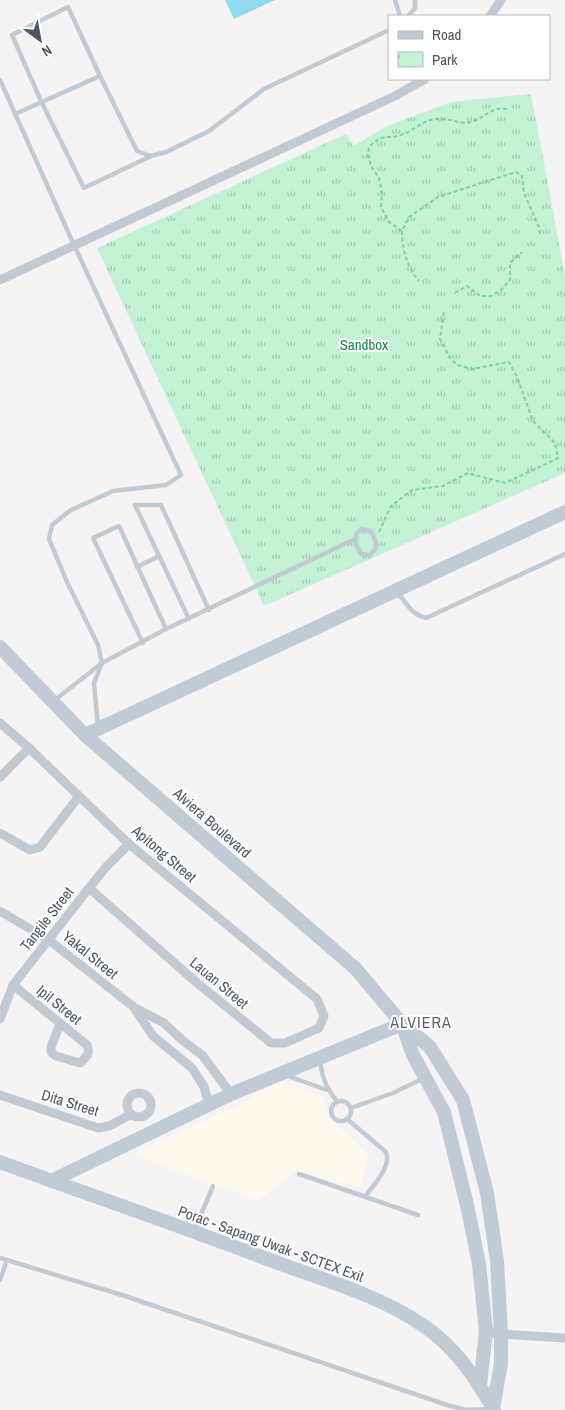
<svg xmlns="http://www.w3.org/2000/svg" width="565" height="1410" viewBox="0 0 565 1410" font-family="'Archivo Narrow',sans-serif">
  <defs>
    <pattern id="park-tufts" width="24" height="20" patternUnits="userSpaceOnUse" patternTransform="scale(1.25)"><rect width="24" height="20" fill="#c3f1d5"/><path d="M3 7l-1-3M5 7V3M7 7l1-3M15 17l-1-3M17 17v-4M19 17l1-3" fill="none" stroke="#a0c6b0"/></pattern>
  </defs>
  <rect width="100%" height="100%" fill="#f5f3f3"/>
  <path fill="#fdf9ef" d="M281 1081 323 1097 327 1116 368 1154 361 1188 296 1171 258 1201 132 1154 238 1105Z"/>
  <path fill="url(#park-tufts)" d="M531 94 565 275V473L264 606 97 248 346 134 353 146 387 126 451 102Z"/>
  <path fill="#90daee" d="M225 0H275L234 19Z"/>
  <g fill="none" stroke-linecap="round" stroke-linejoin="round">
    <g stroke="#7ad0a6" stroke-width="2" stroke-dasharray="4 2.5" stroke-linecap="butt">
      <path d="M507 109C491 106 485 118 471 122 459 125 448 117 436 119 423 120 413 131 401 135 385 140 384 132 369 147L368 156 371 166 379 178 382 193 381 207 389 222 402 231 409 217 438 197 516 172 522 176 524 193 539 227 540 235"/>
      <path d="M402 231C402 250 407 267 419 281"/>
      <path d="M455 293 467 286 480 296H491L501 290 510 280V263L522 252"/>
      <path d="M379 532 391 506 412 490 443 486 468 473 505 483 558 458 555 443 533 421 517 377 509 362 472 369 457 365 450 358 440 339 444 311"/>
    </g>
    <g stroke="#c1cad2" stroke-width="4.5">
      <path d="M395 0 400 16"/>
      <path d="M408 16 415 8V0"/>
      <path d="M100 76 68 7 12 35 41 101 84 188 151 156"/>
      <path d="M0 80 74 245 181 475 166 485 113 491 71 510 52 525 49 539 67 582 98 645 102 663 94 683 98 727"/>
      <path d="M15 114 100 76 137 151 151 156 166 152 209 131 264 89 389 30"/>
      <path d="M362 529 371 531 376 542V548L370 555 361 554 355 542 357 533Z"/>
      <path d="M137 567 159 556"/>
      <path d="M398 593C406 603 412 615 426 618L565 554"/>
      <path d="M189 619 135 505H161L209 610"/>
      <path d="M143 643 93 538 119 526 166 629"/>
      <path d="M55 700 102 663 166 629 355 539"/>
      <path d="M320 1060C322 1077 326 1088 337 1101"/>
      <path d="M285 1075 327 1090"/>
      <circle cx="341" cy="1111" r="10"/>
      <path d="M351 1108 393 1093 424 1078"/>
      <path d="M347 1119 386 1152C392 1167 373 1185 365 1197"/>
      <path d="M299 1174 418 1215"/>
      <path d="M194 1231 213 1186"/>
      <path d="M0 1258 122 1295 447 1405 466 1410 489 1409"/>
      <path d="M0 1280 7 1260"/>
    </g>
    <g stroke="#c1cad2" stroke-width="9">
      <path d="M490 16 501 0"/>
      <path d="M0 280 395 96 425 79"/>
      <path d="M0 723 29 748 129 844 317 999 324 1016 319 1028 285 1043H271L196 982 89 888"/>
      <path d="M0 777 29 748"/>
      <path d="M0 833 30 850 40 847 79 796"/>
      <path d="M0 911 49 940 135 1008 164 1023 181 1039 203 1056 231 1094"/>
      <path d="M13 985 87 1045C91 1054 86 1057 80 1063L56 1056 51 1052V1047L60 1024"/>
      <path d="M135 1009 153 1036 192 1068 204 1087 209 1104"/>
      <path d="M0 1019 13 985 89 888 106 867 129 844"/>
      <circle cx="139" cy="1105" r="12"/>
      <path d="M0 1095 98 1128 109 1126 130 1115"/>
      <path d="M486 1331 501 1334 565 1338"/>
    </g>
    <g stroke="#c1cbd6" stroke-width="14">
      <path d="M0 647 85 735 356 969 402 1024 430 1047 463 1100 487 1193 497 1261 501 1334V1363L493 1409"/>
      <path d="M85 735 565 512"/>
      <path d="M402 1024 413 1055 444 1112 467 1205 479 1264 486 1331 480 1386"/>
      <path d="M0 1162C93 1196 186 1228 278 1263 327 1281 381 1296 424 1326 455 1347 476 1378 494 1410"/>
      <path d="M51 1181 231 1094 402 1024"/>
    </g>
  </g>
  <g text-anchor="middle" stroke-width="4" stroke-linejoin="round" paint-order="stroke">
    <g font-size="15" fill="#17864f" stroke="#fff">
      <text x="364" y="350">Sandbox</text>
    </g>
    <g font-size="15" fill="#4a5661" stroke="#fff">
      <text transform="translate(212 823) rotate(41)" y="5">Alviera Boulevard</text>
      <text transform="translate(164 854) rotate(40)" y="5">Apitong Street</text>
      <text transform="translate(47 919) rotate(-52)" y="5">Tangile Street</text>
      <text transform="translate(90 955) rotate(39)" y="5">Yakal Street</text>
      <text transform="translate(219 983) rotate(40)" y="5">Lauan Street</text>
      <text transform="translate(59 1005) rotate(39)" y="5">Ipil Street</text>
      <text transform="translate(70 1103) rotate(17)" y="5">Dita Street</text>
      <text transform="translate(271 1244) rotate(20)" y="5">Porac - Sapang Uwak - SCTEX Exit</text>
    </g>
    <g font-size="16" letter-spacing="1" fill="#5f6368" stroke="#fff">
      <text x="421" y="1028">ALVIERA</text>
    </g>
  </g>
  <rect x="388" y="15" width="162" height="65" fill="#ffffff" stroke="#b7bbc0"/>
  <rect x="398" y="31" width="25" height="8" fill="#c1cbd6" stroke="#b7bbc0"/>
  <text x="432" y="40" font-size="15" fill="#4a5661">Road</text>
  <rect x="398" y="52" width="25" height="15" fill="url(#park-tufts)" stroke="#b7bbc0"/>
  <text x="432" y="65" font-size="15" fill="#4a5661">Park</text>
  <g transform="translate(40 40) rotate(148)" stroke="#ffffff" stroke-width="4" paint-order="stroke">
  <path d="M0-4L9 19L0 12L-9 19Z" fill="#4a5661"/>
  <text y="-8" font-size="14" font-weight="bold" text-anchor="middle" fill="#4a5661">N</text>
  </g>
</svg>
